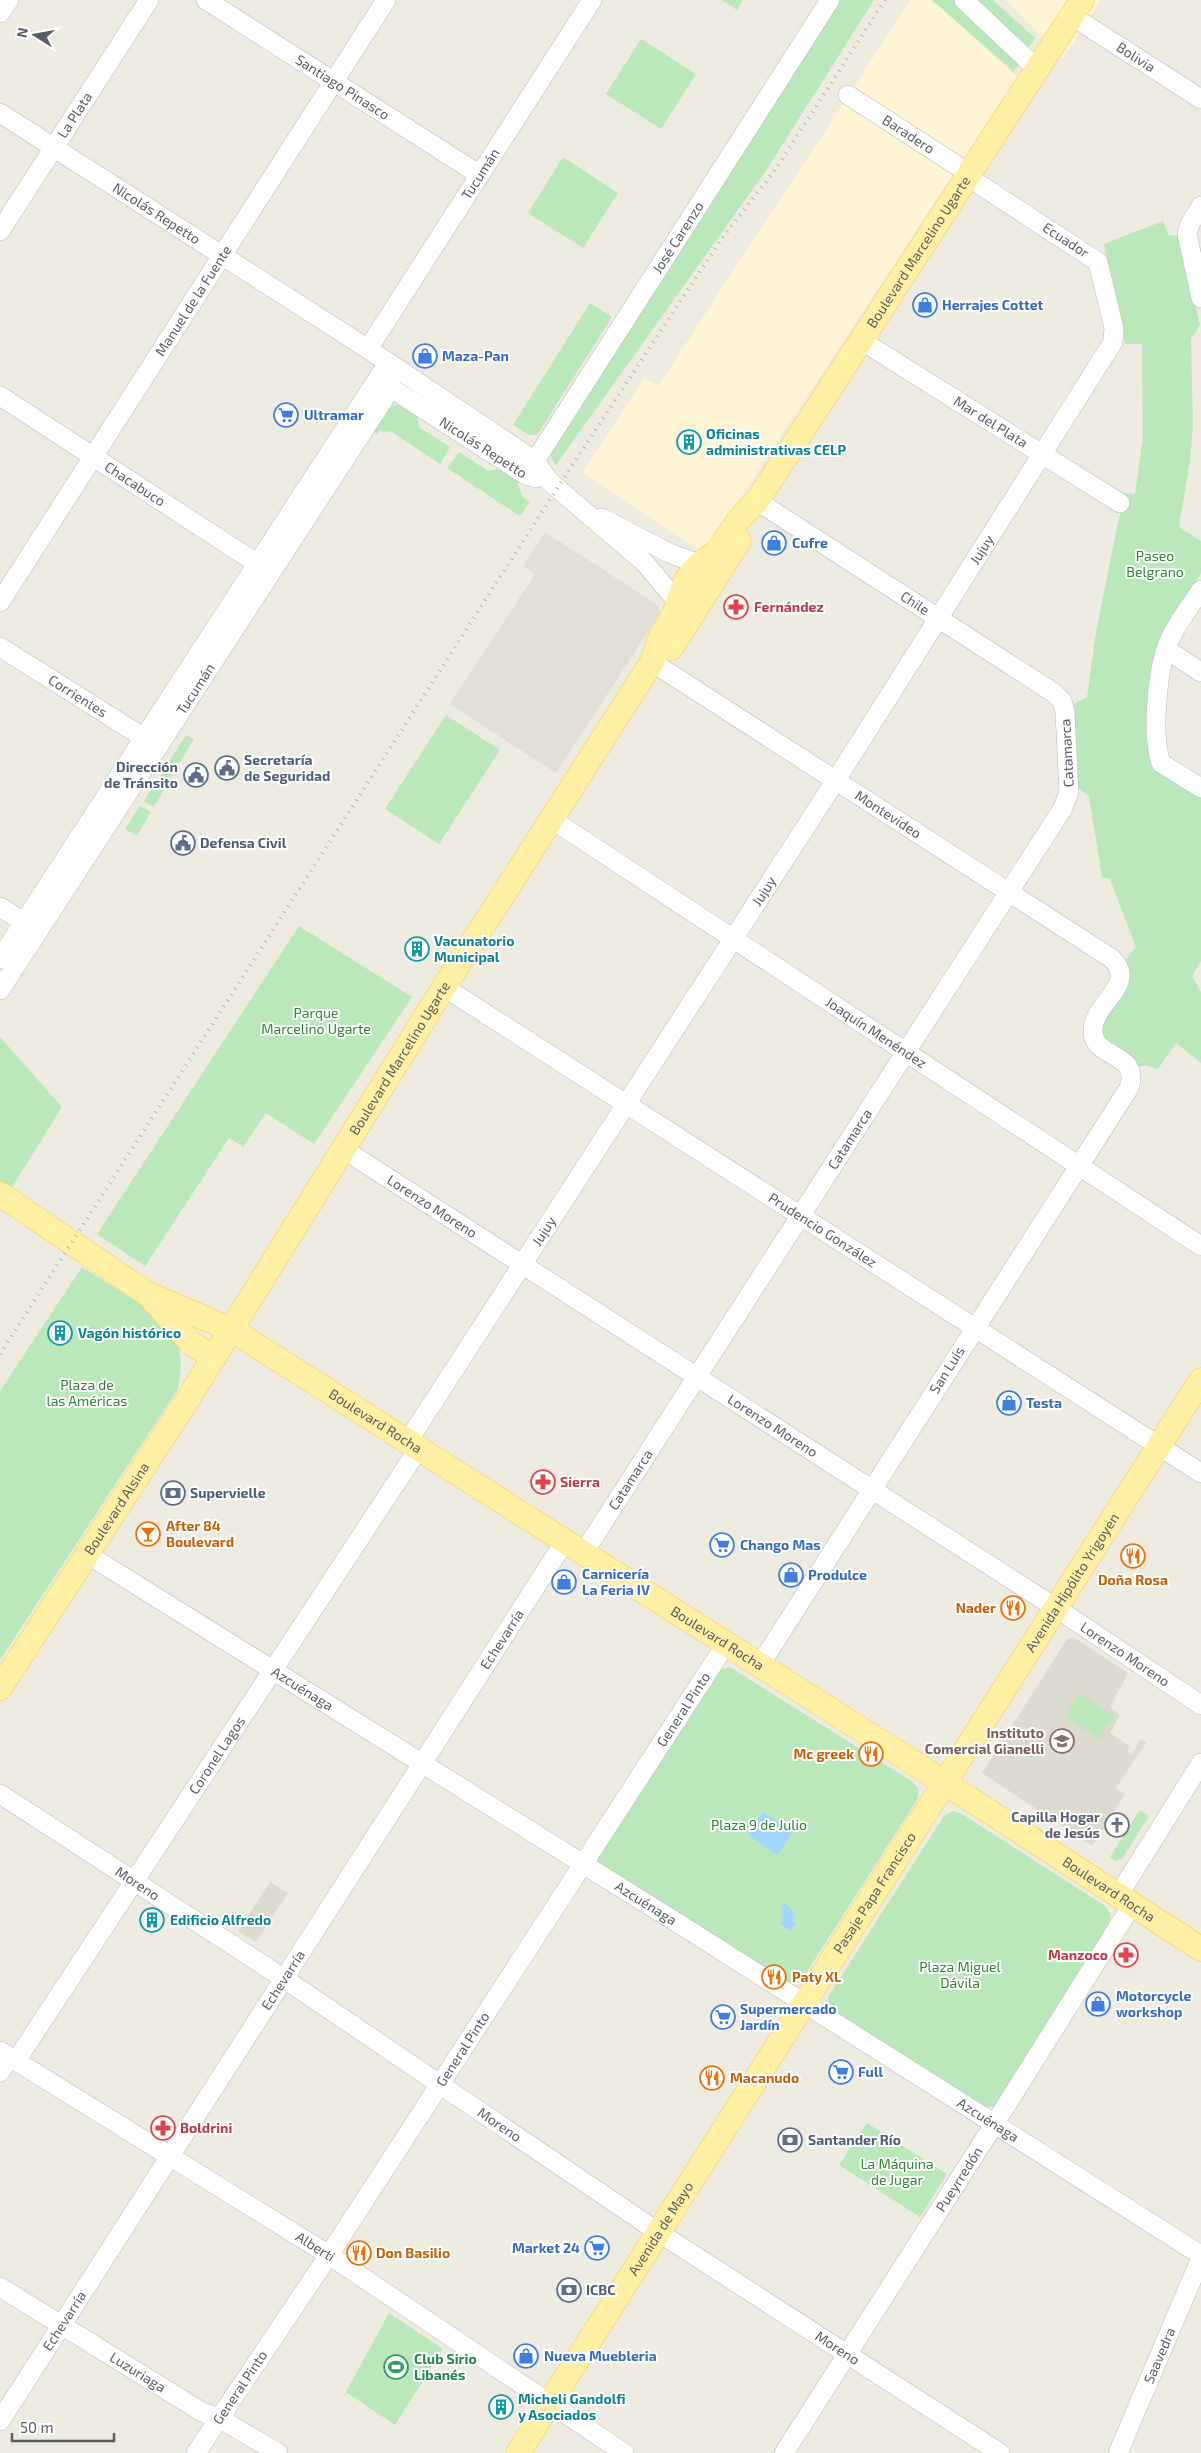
<svg xmlns="http://www.w3.org/2000/svg" width="1201" height="2453" viewBox="0 0 1201 2453" font-family="'Exo 2',sans-serif">
  <rect width="100%" height="100%" fill="#eeebe0"/>
  <g fill="#fff5d4">
    <path d="M911 0H930L940 7 1017 77 704 553 582 473 644 378 658 386Z"/>
    <path d="M1007 0H1101L1063 59Z"/>
  </g>
  <path fill="#e1ded8" d="M545 532 659 606 660 613 556 773 450 704 535 574 523 566Z"/>
  <g fill="#dddacf">
    <path d="M1073 1637 1128 1673 1110 1707 1120 1715 1110 1733 1131 1747 1127 1751 1132 1754 1141 1739 1146 1743 1116 1788 1125 1794 1092 1846 982 1773 1067 1639Z"/>
    <path d="M270 1882 288 1893 256 1942 238 1931Z"/>
  </g>
  <g fill="#bae8ba">
    <path d="M722 0H743L737 10Z"/>
    <path d="M838 0H874L767 169 556 465 551 457 552 450Z"/>
    <path d="M932 0H960L1022 58 1014 72Z"/>
    <path d="M969 0H993L1035 38 1025 53Z"/>
    <path d="M641 39 696 74 661 129 606 94Z"/>
    <path d="M563 157 618 193 583 248 528 213Z"/>
    <path d="M1163 221 1169 235 1178 236 1200 325 1191 339 1193 425 1190 461 1179 527 1201 541V573L1165 631 1151 760 1201 796V961L1192 976 1201 992V1063L1176 1043 1158 1069 1144 1065 1137 1067 1105 1041 1100 1031 1125 961 1136 947 1110 879 1102 877 1089 796 1077 788 1072 705 1087 697 1096 632 1124 493 1135 494 1143 437 1142 344H1125L1104 244Z"/>
    <path d="M590 303 612 317 537 435H529L513 425Z"/>
    <path d="M398 405 417 416 420 428 450 447 440 464 390 431 384 432 380 430 376 435 374 426 390 406Z"/>
    <path d="M459 452 488 471 500 469 516 479 523 497 530 502 520 516 447 468Z"/>
    <path d="M446 715 500 750 439 844 385 809Z"/>
    <path d="M186 735 194 739 169 780 160 776Z"/>
    <path d="M157 780 166 786 154 807 144 801Z"/>
    <path d="M140 806 151 812 137 836 125 829Z"/>
    <path d="M299 926 412 997 314 1144 266 1113 243 1147 229 1138 145 1266 97 1234Z"/>
    <path d="M0 1037 62 1107 11 1189 0 1180Z"/>
    <path d="M82 1267C106 1283 164 1314 176 1339 183 1355 181 1372 178 1389L0 1660V1391Z"/>
    <path d="M730 1667 911 1781 919 1789 917 1800 801 1981 791 1985 598 1863V1857L719 1670Z"/>
    <path d="M1079 1693 1114 1716 1099 1739 1065 1716Z"/>
    <path d="M1140 1810 1149 1816 1122 1859 1115 1861 1110 1857Z"/>
    <path d="M953 1811 962 1814 1105 1906 1111 1915 1107 1928 996 2105 989 2107 982 2106 828 2008V1997L944 1816Z"/>
    <path d="M867 2123 947 2174 920 2217 839 2165Z"/>
    <path d="M389 2313 443 2349 395 2425 346 2392Z"/>
  </g>
  <g fill="#9fd5ff">
    <path d="M763 1812 793 1831 778 1855 748 1835Z"/>
    <path d="M784 1903 795 1913 793 1921 796 1923 790 1931 780 1924 783 1919 781 1917 783 1908 781 1907Z"/>
  </g>
  <g fill="none" stroke-linecap="round" stroke-linejoin="round">
    <g stroke="#b6b9bf" stroke-width="20">
      <g id="minor">
        <path id="s1" d="M206 0 480 175"/>
        <path d="M964 0 1037 69"/>
        <path d="M0 13 9 0"/>
        <path id="s2" d="M1072 16 1201 99"/>
        <path id="s3" d="M848 95 970 174"/>
        <path id="s4" d="M0 113 368 349 535 461 550 482 645 563 670 593 691 605"/>
        <path d="M1201 206 1190 224 1187 234 1201 298"/>
        <path id="s5" d="M0 231 149 0"/>
        <path id="s6" d="M862 341 1120 503"/>
        <path id="s7" d="M368 349 592 0"/>
        <path id="s8" d="M389 377 391 388 526 475 536 478"/>
        <path id="s9" d="M0 396 267 570"/>
        <path id="s10" d="M526 475 830 0"/>
        <path d="M602 518 669 553 699 564 708 573"/>
        <path d="M1201 590C1191 605 1180 619 1172 635 1157 663 1151 733 1161 763L1201 788"/>
        <path id="s11" d="M0 602 386 0"/>
        <path id="s12" d="M0 647 154 744"/>
        <path d="M1167 650 1201 672"/>
        <path id="s13" d="M652 662 1111 958C1139 983 1094 1003 1093 1029 1091 1060 1142 1051 1129 1088L760 1665"/>
        <path id="s14" d="M551 819 1201 1246"/>
        <path d="M0 907 33 928"/>
        <path d="M0 959 388 363"/>
        <path id="s15" d="M444 987 1201 1473"/>
        <path id="s16" d="M0 990 391 388"/>
        <path id="s17" d="M343 1149 1056 1608 1201 1705"/>
        <path id="s18" d="M408 1441 836 780 1113 342 1114 328 1098 262 968 177"/>
        <path id="s19" d="M584 1552 1063 808 1069 792 1065 712 1062 701 1054 693 757 501"/>
        <path id="s20" d="M87 1554 692 1932 1201 2255"/>
        <path id="s21" d="M0 1794 283 1978 658 2232 1000 2453"/>
        <path d="M1118 1896 1201 1763"/>
        <path id="s22" d="M0 2051 329 2255 624 2453"/>
        <path id="s23" d="M16 2061 419 1448"/>
        <path d="M0 2072 10 2057"/>
        <path id="s24" d="M0 2287 202 2412 219 2418 278 2453"/>
        <path id="s25" d="M0 2421 565 1541"/>
        <path id="s26" d="M196 2453 329 2255 726 1644"/>
        <path id="s27" d="M784 2453 995 2123 1132 1905"/>
        <path id="s28" d="M1118 2453 1201 2258"/>
      </g>
    </g>
    <g stroke="#fdca4b" stroke-width="25">
      <g id="major">
        <path d="M671 648 739 541"/>
        <path id="s29" d="M0 1194 146 1293 232 1330 922 1768 1201 1949"/>
        <path d="M154 1301 191 1343 214 1358"/>
        <path id="s30" d="M0 1688 188 1399 444 987 652 662 660 638 674 614 686 580 699 564 717 552 740 518 757 501 1082 0"/>
        <path id="s31" d="M518 2453 1201 1380"/>
      </g>
    </g>
    <use href="#minor" stroke="#fff" stroke-width="19"/>
    <use href="#major" stroke="#fff0a4" stroke-width="24"/>
    <path stroke="#b3b4b4" stroke-width="4" stroke-dasharray="1 6" stroke-linecap="butt" d="M0 1354 558 487 722 238 775 170 885 0"/>
  </g>
  <defs>
    <g id="shop-ring" transform="scale(1.25)"><circle r="9.5" fill="#fff" stroke="#3f7fe0" stroke-width="1.5"/><path d="M-5-2.5h2.3a2.7 3.5 0 0 1 5.4 0H5L5.5 6h-11ZM-1.5-2.5h3a1.5 2.3 0 0 0-3 0Z" fill="#3f7fe0"/></g>
    <g id="supermarket-ring" transform="scale(1.25)"><circle r="9.5" fill="#fff" stroke="#3f7fe0" stroke-width="1.5"/><path d="M-6-5.5h2.5l.6 2H6L4.5 2H-2.5L-4.4-4H-6ZM-1.5 3.2a1.3 1.3 0 1 0 .1 0ZM3 3.2a1.3 1.3 0 1 0 .1 0Z" fill="#3f7fe0"/></g>
    <g id="building-ring" transform="scale(1.25)"><circle r="9.5" fill="#fff" stroke="#0f9aa8" stroke-width="1.5"/><path d="M-4-6H4V6H1V3H-1V6H-4ZM-2.5-4.3h1.7v1.8h-1.7ZM.8-4.3h1.7v1.8H.8ZM-2.5-1h1.7V.8h-1.7ZM.8-1h1.7V.8H.8Z" fill="#0f9aa8"/></g>
    <g id="pharmacy-ring" transform="scale(1.25)"><circle r="9.5" fill="#fff" stroke="#e0444e" stroke-width="1.5"/><path d="M-2-6h4v4h4v4h-4v4h-4v-4h-4v-4h4Z" fill="#e0444e"/></g>
    <g id="civic-ring" transform="scale(1.25)"><circle r="9.5" fill="#fff" stroke="#5c6f8a" stroke-width="1.5"/><path d="M-.6-6.5H3V-4.5H.6V-3L4-1V1h2V6H-6V1h2V-1L-.6-3ZM-1.2 2.5V6h2.4V2.5Z" fill="#5c6f8a"/></g>
    <g id="bank-ring" transform="scale(1.25)"><circle r="9.5" fill="#fff" stroke="#5c6f8a" stroke-width="1.5"/><path d="M-6-4H6V4H-6ZM0-2.3a2.3 2.3 0 1 0 0 4.6a2.3 2.3 0 1 0 0-4.6Z" fill="#5c6f8a"/></g>
    <g id="bar-ring" transform="scale(1.25)"><circle r="9.5" fill="#fff" stroke="#e8710a" stroke-width="1.5"/><path d="M-6-5H6L.8 .8V4.5H3.5V6h-7V4.5H-.8V.8Z" fill="#e8710a"/></g>
    <g id="restaurant-ring" transform="scale(1.25)"><circle r="9.5" fill="#fff" stroke="#e8710a" stroke-width="1.5"/><path d="M-5-6h1v4h1v-4h1v4h1v-4h1v5L-1.5 .5V6h-2V.5L-5-1ZM5-6V6H3V1.5H1.5Q1.5-4 5-6Z" fill="#e8710a"/></g>
    <g id="school-ring" transform="scale(1.25)"><circle r="9.5" fill="#fff" stroke="#8d6e63" stroke-width="1.5"/><path d="M0-5L7-2L0 1L-7-2ZM-4 1L0 2.5L4 1V4Q0 6-4 4Z" fill="#8d6e63"/></g>
    <g id="church-ring" transform="scale(1.25)"><circle r="9.5" fill="#fff" stroke="#6b7280" stroke-width="1.5"/><path d="M-1.2-6h2.4v3.5h3.3v2.4h-3.3V6h-2.4V-.1h-3.3v-2.4h3.3Z" fill="#6b7280"/></g>
    <g id="stadium-ring" transform="scale(1.25)"><circle r="9.5" fill="#fff" stroke="#2e9e5b" stroke-width="1.5"/><path d="M0-5a6.5 5 0 1 0 0 10a6.5 5 0 1 0 0-10ZM-3.5-1.8h7v3.6h-7Z" fill="#2e9e5b"/></g>
  </defs>
  <g fill-rule="evenodd">
    <use href="#shop-ring" x="925" y="305"/>
    <use href="#shop-ring" x="425" y="356"/>
    <use href="#supermarket-ring" x="286" y="415"/>
    <use href="#building-ring" x="689" y="442"/>
    <use href="#shop-ring" x="774" y="543"/>
    <use href="#pharmacy-ring" x="736" y="607"/>
    <use href="#civic-ring" x="227" y="768"/>
    <use href="#civic-ring" x="196" y="775"/>
    <use href="#civic-ring" x="183" y="843"/>
    <use href="#building-ring" x="417" y="949"/>
    <use href="#building-ring" x="60" y="1333"/>
    <use href="#shop-ring" x="1009" y="1403"/>
    <use href="#pharmacy-ring" x="543" y="1482"/>
    <use href="#bank-ring" x="173" y="1493"/>
    <use href="#bar-ring" x="148" y="1534"/>
    <use href="#supermarket-ring" x="722" y="1545"/>
    <use href="#restaurant-ring" x="1133" y="1556"/>
    <use href="#shop-ring" x="791" y="1575"/>
    <use href="#shop-ring" x="564" y="1582"/>
    <use href="#restaurant-ring" x="1013" y="1608"/>
    <use href="#school-ring" x="1062" y="1741"/>
    <use href="#restaurant-ring" x="871" y="1754"/>
    <use href="#church-ring" x="1117" y="1825"/>
    <use href="#building-ring" x="152" y="1920"/>
    <use href="#pharmacy-ring" x="1126" y="1955"/>
    <use href="#restaurant-ring" x="774" y="1977"/>
    <use href="#shop-ring" x="1098" y="2004"/>
    <use href="#supermarket-ring" x="723" y="2017"/>
    <use href="#supermarket-ring" x="841" y="2072"/>
    <use href="#restaurant-ring" x="712" y="2078"/>
    <use href="#pharmacy-ring" x="163" y="2128"/>
    <use href="#bank-ring" x="790" y="2140"/>
    <use href="#supermarket-ring" x="597" y="2248"/>
    <use href="#restaurant-ring" x="359" y="2253"/>
    <use href="#bank-ring" x="569" y="2290"/>
    <use href="#shop-ring" x="526" y="2356"/>
    <use href="#stadium-ring" x="396" y="2367"/>
    <use href="#building-ring" x="501" y="2407"/>
  </g>
  <g text-anchor="middle" stroke-width="4" stroke-linejoin="round" paint-order="stroke">
    <g font-size="14" fill="#595e63" stroke="#fff">
      <text dy="5" stroke="none"><textPath href="#s2" startOffset="76">Bolivia</textPath></text>
      <text dy="5" stroke="none"><textPath href="#s1" startOffset="162">Santiago Pinasco</textPath></text>
      <text dy="5" stroke="none"><textPath href="#s5" startOffset="138">La Plata</textPath></text>
      <text dy="5" stroke="none"><textPath href="#s3" startOffset="72">Baradero</textPath></text>
      <text dy="5" stroke="none"><textPath href="#s7" startOffset="208">Tucumán</textPath></text>
      <text dy="5" stroke="none"><textPath href="#s4" startOffset="186">Nicolás Repetto</textPath></text>
      <text dy="5" stroke="none"><textPath href="#s10" startOffset="282">José Carenzo</textPath></text>
      <text transform="translate(1066 240) rotate(33)" y="5">Ecuador</text>
      <text dy="5" stroke="none"><textPath href="#s30" startOffset="1709">Boulevard Marcelino Ugarte</textPath></text>
      <text dy="5" stroke="none"><textPath href="#s11" startOffset="358">Manuel de la Fuente</textPath></text>
      <text dy="5" stroke="none"><textPath href="#s6" startOffset="152">Mar del Plata</textPath></text>
      <text dy="5" stroke="none"><textPath href="#s8" startOffset="121">Nicolás Repetto</textPath></text>
      <text dy="5" stroke="none"><textPath href="#s9" startOffset="161">Chacabuco</textPath></text>
      <text dy="5" stroke="none"><textPath href="#s18" startOffset="1060">Jujuy</textPath></text>
      <text transform="translate(915 603) rotate(33)" y="5">Chile</text>
      <text dy="5" stroke="none"><textPath href="#s16" startOffset="359">Tucumán</textPath></text>
      <text dy="5" stroke="none"><textPath href="#s12" startOffset="92">Corrientes</textPath></text>
      <text transform="translate(1067 753) rotate(-93)" y="5">Catamarca</text>
      <text dy="5" stroke="none"><textPath href="#s13" startOffset="281">Montevideo</textPath></text>
      <text dy="5" stroke="none"><textPath href="#s18" startOffset="655">Jujuy</textPath></text>
      <text dy="5" stroke="none"><textPath href="#s14" startOffset="389">Joaquín Menéndez</textPath></text>
      <text dy="5" stroke="none"><textPath href="#s30" startOffset="746">Boulevard Marcelino Ugarte</textPath></text>
      <text dy="5" stroke="none"><textPath href="#s19" startOffset="491">Catamarca</textPath></text>
      <text dy="5" stroke="none"><textPath href="#s17" startOffset="106">Lorenzo Moreno</textPath></text>
      <text dy="5" stroke="none"><textPath href="#s15" startOffset="450">Prudencio González</textPath></text>
      <text dy="5" stroke="none"><textPath href="#s18" startOffset="250">Jujuy</textPath></text>
      <text transform="translate(947 1370) rotate(-58)" y="5">San Luis</text>
      <text dy="5" stroke="none"><textPath href="#s29" startOffset="440">Boulevard Rocha</textPath></text>
      <text dy="5" stroke="none"><textPath href="#s17" startOffset="511">Lorenzo Moreno</textPath></text>
      <text dy="5" stroke="none"><textPath href="#s19" startOffset="86">Catamarca</textPath></text>
      <text dy="5" stroke="none"><textPath href="#s30" startOffset="214">Boulevard Alsina</textPath></text>
      <text dy="5" stroke="none"><textPath href="#s31" startOffset="1032">Avenida Hipólito Yrigoyen</textPath></text>
      <text dy="5" stroke="none"><textPath href="#s29" startOffset="845">Boulevard Rocha</textPath></text>
      <text dy="5" stroke="none"><textPath href="#s25" startOffset="929">Echevarría</textPath></text>
      <text dy="5" stroke="none"><textPath href="#s17" startOffset="931">Lorenzo Moreno</textPath></text>
      <text dy="5" stroke="none"><textPath href="#s20" startOffset="254">Azcuénaga</textPath></text>
      <text dy="5" stroke="none"><textPath href="#s26" startOffset="889">General Pinto</textPath></text>
      <text dy="5" stroke="none"><textPath href="#s23" startOffset="366">Coronel Lagos</textPath></text>
      <text dy="5" stroke="none"><textPath href="#s21" startOffset="164">Moreno</textPath></text>
      <text dy="5" stroke="none"><textPath href="#s29" startOffset="1310">Boulevard Rocha</textPath></text>
      <text dy="5" stroke="none"><textPath href="#s31" startOffset="664">Pasaje Papa Francisco</textPath></text>
      <text dy="5" stroke="none"><textPath href="#s20" startOffset="659">Azcuénaga</textPath></text>
      <text dy="5" stroke="none"><textPath href="#s25" startOffset="524">Echevarría</textPath></text>
      <text dy="5" stroke="none"><textPath href="#s26" startOffset="484">General Pinto</textPath></text>
      <text dy="5" stroke="none"><textPath href="#s20" startOffset="1064">Azcuénaga</textPath></text>
      <text dy="5" stroke="none"><textPath href="#s21" startOffset="599">Moreno</textPath></text>
      <text dy="5" stroke="none"><textPath href="#s27" startOffset="325">Pueyrredón</textPath></text>
      <text dy="5" stroke="none"><textPath href="#s31" startOffset="266">Avenida de Mayo</textPath></text>
      <text dy="5" stroke="none"><textPath href="#s22" startOffset="371">Alberti</textPath></text>
      <text dy="5" stroke="none"><textPath href="#s25" startOffset="119">Echevarría</textPath></text>
      <text dy="5" stroke="none"><textPath href="#s21" startOffset="1004">Moreno</textPath></text>
      <text dy="5" stroke="none"><textPath href="#s28" startOffset="106">Saavedra</textPath></text>
      <text dy="5" stroke="none"><textPath href="#s24" startOffset="162">Luzuriaga</textPath></text>
      <text dy="5" stroke="none"><textPath href="#s26" startOffset="79">General Pinto</textPath></text>
    </g>
    <g font-size="14" font-weight="bold" fill="#366cbe" stroke="#fff" text-anchor="start">
      <text x="942" y="310">Herrajes Cottet</text>
      <text x="442" y="361">Maza-Pan</text>
      <text x="304" y="420">Ultramar</text>
      <text x="792" y="548">Cufre</text>
      <text x="1026" y="1408">Testa</text>
      <text x="740" y="1550">Chango Mas</text>
      <text x="582" y="1579">Carnicería<tspan x="582" dy="16">La Feria IV</tspan></text>
      <text x="808" y="1580">Produlce</text>
      <text x="1116" y="2001">Motorcycle<tspan x="1116" dy="16">workshop</tspan></text>
      <text x="740" y="2014">Supermercado<tspan x="740" dy="16">Jardín</tspan></text>
      <text x="858" y="2077">Full</text>
      <text x="580" y="2253" text-anchor="end">Market 24</text>
      <text x="544" y="2361">Nueva Muebleria</text>
    </g>
    <g font-size="14" font-weight="bold" fill="#0d838f" stroke="#fff" text-anchor="start">
      <text x="706" y="439">Oficinas<tspan x="706" dy="16">administrativas CELP</tspan></text>
      <text x="434" y="946">Vacunatorio<tspan x="434" dy="16">Municipal</tspan></text>
      <text x="78" y="1338">Vagón histórico</text>
      <text x="170" y="1925">Edificio Alfredo</text>
      <text x="518" y="2404">Micheli Gandolfi<tspan x="518" dy="16">y Asociados</tspan></text>
    </g>
    <g font-size="14" fill="#2e8631" stroke="#fff">
      <text x="1155" y="561">Paseo<tspan x="1155" dy="16">Belgrano</tspan></text>
      <text x="316" y="1018">Parque<tspan x="316" dy="16">Marcelino Ugarte</tspan></text>
      <text x="87" y="1390">Plaza de<tspan x="87" dy="16">las Américas</tspan></text>
      <text x="759" y="1830">Plaza 9 de Julio</text>
      <text x="960" y="1972">Plaza Miguel<tspan x="960" dy="16">Dávila</tspan></text>
      <text x="897" y="2169">La Máquina<tspan x="897" dy="16">de Jugar</tspan></text>
    </g>
    <g font-size="14" font-weight="bold" fill="#be3a42" stroke="#fff" text-anchor="start">
      <text x="754" y="612">Fernández</text>
      <text x="560" y="1487">Sierra</text>
      <text x="1108" y="1960" text-anchor="end">Manzoco</text>
      <text x="180" y="2133">Boldrini</text>
    </g>
    <g font-size="14" font-weight="bold" fill="#4e5e75" stroke="#fff" text-anchor="start">
      <text x="244" y="765">Secretaría<tspan x="244" dy="16">de Seguridad</tspan></text>
      <text x="178" y="772" text-anchor="end">Dirección<tspan x="178" dy="16">de Tránsito</tspan></text>
      <text x="200" y="848">Defensa Civil</text>
      <text x="190" y="1498">Supervielle</text>
      <text x="808" y="2145">Santander Río</text>
      <text x="586" y="2295">ICBC</text>
    </g>
    <g font-size="14" font-weight="bold" fill="#c56008" stroke="#fff" text-anchor="start">
      <text x="166" y="1531">After 84<tspan x="166" dy="16">Boulevard</tspan></text>
      <text x="1133" y="1585" text-anchor="middle">Doña Rosa</text>
      <text x="996" y="1613" text-anchor="end">Nader</text>
      <text x="854" y="1759" text-anchor="end">Mc greek</text>
      <text x="792" y="1982">Paty XL</text>
      <text x="730" y="2083">Macanudo</text>
      <text x="376" y="2258">Don Basilio</text>
    </g>
    <g font-size="14" font-weight="bold" fill="#785e54" stroke="#fff" text-anchor="end">
      <text x="1044" y="1738">Instituto<tspan x="1044" dy="16">Comercial Gianelli</tspan></text>
    </g>
    <g font-size="14" font-weight="bold" fill="#5b616d" stroke="#fff" text-anchor="end">
      <text x="1100" y="1822">Capilla Hogar<tspan x="1100" dy="16">de Jesús</tspan></text>
    </g>
    <g font-size="14" font-weight="bold" fill="#27864d" stroke="#fff" text-anchor="start">
      <text x="414" y="2364">Club Sirio<tspan x="414" dy="16">Libanés</tspan></text>
    </g>
  </g>
  <g transform="translate(35 35) rotate(281)" stroke="#ffffff" stroke-width="4" paint-order="stroke">
  <path d="M0-4L9 19L0 12L-9 19Z" fill="#595e63"/>
  <text y="-8" font-size="14" font-weight="bold" text-anchor="middle" fill="#595e63">N</text>
  </g>
  <path d="M12 2433v8h102v-8" fill="none" stroke="#595e63" stroke-width="2.5"/>
  <text x="20" y="2433" font-size="15" fill="#595e63" stroke="#ffffff" stroke-width="4" paint-order="stroke">50 m</text>
</svg>
